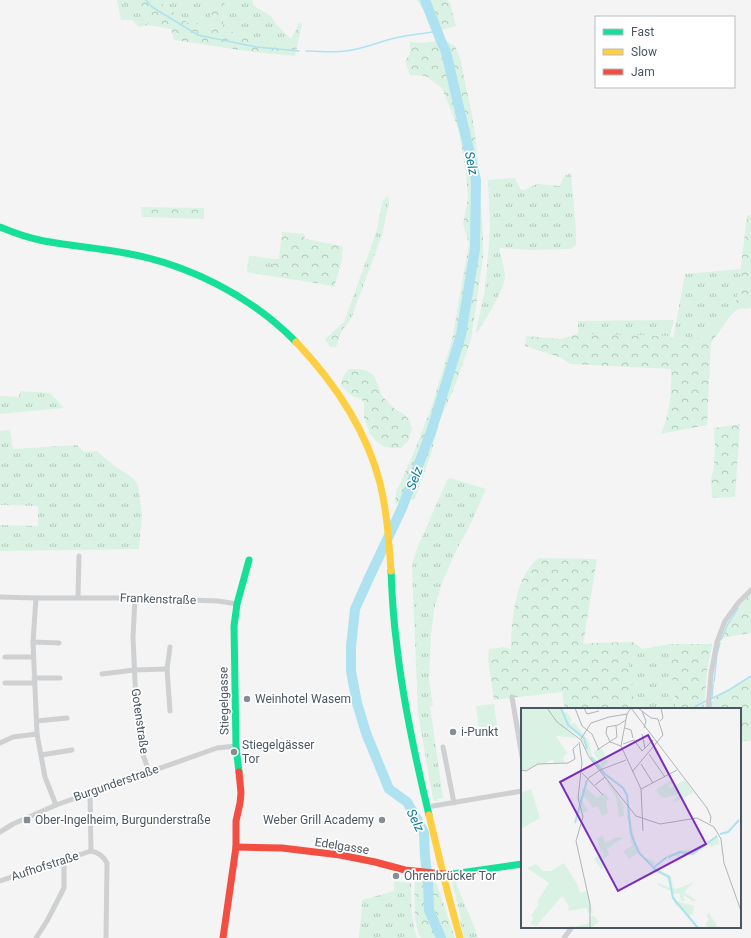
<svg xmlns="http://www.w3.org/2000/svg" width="751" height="938" viewBox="0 0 751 938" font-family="Roboto,sans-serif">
  <defs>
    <pattern id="grass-tufts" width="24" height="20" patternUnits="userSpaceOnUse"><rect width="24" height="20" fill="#d9f2e3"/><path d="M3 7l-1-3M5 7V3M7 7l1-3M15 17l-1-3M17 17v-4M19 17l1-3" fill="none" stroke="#b2c7bb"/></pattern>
    <pattern id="forest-crowns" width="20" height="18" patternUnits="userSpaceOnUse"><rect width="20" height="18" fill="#d9f2e3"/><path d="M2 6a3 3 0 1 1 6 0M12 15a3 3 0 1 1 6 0" fill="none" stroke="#b2c7bb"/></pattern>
  </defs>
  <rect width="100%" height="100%" fill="#f4f4f4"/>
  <g fill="url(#grass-tufts)">
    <path d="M117 0H121L127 4 146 8 148 25 139 27 132 20H121Z"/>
    <path d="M156 0H207L213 26 188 23 165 6Z"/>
    <path d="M224 0H252L254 6 271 16 276 24 291 39 290 42 255 41 223 28Z"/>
    <path d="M571 173 576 231V245L571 249 530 250 499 248C501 257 504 267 505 276 505 289 484 322 477 333L476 331 485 290 489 243 490 226 488 180 515 178 520 189 524 190 537 184 560 186 564 176Z"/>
    <path d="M388 196 389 202 382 235 351 319 347 324 344 322 376 233 383 200Z"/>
    <path d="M249 256 274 259 270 276 247 272Z"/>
    <path d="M741 269 737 299 722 321 705 338 673 339 685 274Z"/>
    <path d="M674 320 670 336 578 334V321Z"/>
    <path d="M20 391 50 393 64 408 0 414V396L19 397Z"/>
    <path d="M10 430 13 449 77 445 84 452 97 451 112 464 134 479 138 485 142 515 139 549 0 551V525L38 526V506L0 505V431Z"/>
    <path d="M450 478 486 489 471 523 456 551 442 583 434 610 431 635 429 680 433 706H430L443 798 437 799 438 801H435L433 799 418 713 412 568 413 561 416 551 447 480 448 479Z"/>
    <path d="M670 644 671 667 676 709H635L627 659 643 649Z"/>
    <path d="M455 880C462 900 472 918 478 938H464L460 921 461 918 452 881Z"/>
    <path d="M394 881 411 883 412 914 414 928 417 938H359C360 925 362 913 362 900L394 891Z"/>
  </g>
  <g fill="url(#forest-crowns)">
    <path d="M121 0H156L165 6 188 23 213 26 207 0H224L223 28 255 41 290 42C292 34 297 32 298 23L302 24 295 56 253 52 174 40 171 29 148 25 146 8 127 4Z"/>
    <path d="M417 0H447L450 3 456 26 439 31 430 27 425 13Z"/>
    <path d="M444 40 455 46 461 61 465 83 472 114 476 142 483 234V257L471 340 454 388 439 422 431 454 415 498 395 504 396 492 412 457 431 408 452 340 469 244 463 224 468 198 466 171 458 128 442 88 426 76 410 75 405 61 410 54V42L423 43Z"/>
    <path d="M141 207 204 208V219L142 217Z"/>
    <path d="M751 215V308L738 309 731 315 711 343 707 425 661 434C670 412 672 392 671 369L570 364 562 358 525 346 526 336 560 339 578 334 670 336 673 339 705 338 722 321 737 299 747 216Z"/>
    <path d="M282 232 304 234 305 239 343 246 341 264 334 287 322 284 270 276 274 259H279Z"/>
    <path d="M344 322 347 324 342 330 336 347H330L325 339Z"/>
    <path d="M349 369H358L367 371 374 376 383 397 396 410 404 414 409 420 412 429 408 441 401 448H392L383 446 376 441 370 434 364 418V402L361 399C352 397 347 392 341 385 342 377 344 374 349 369Z"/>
    <path d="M740 424 735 497 712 498 711 479 714 467 715 448 714 428Z"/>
    <path d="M539 558 597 559 583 644 593 643 633 642 643 649 628 659 635 709H565L562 692 494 700 488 660 489 649 503 647 511 649C511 622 515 575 539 558Z"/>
    <path d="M751 593V633L722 638C730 622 738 605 751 593Z"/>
    <path d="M670 644H712L707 672 704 709H676L671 667Z"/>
    <path d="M751 676V741H740V709H712L714 697 725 691 741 683Z"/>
    <path d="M415 881H432L437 884 455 938H421C412 921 415 899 415 881Z"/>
  </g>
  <path fill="#d9f2e3" d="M494 704 498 734 480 736 476 706Z"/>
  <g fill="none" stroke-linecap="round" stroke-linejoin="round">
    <g stroke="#aee2f0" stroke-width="1.5">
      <path d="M146 0 152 7 198 35 256 47 299 51"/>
      <path d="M306 51C319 51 333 53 346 51 362 49 376 43 391 39 407 35 422 34 437 31"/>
      <path d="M721 640 728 624 738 608"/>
      <path d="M714 682 717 654 720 643"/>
      <path d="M712 698 713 684"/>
      <path d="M711 699 729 690 751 676"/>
      <path d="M694 709 696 706 708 700"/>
      <path d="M711 709 712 702"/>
    </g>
    <path stroke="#aee2f0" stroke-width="10" d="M425 0 441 41 446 52 476 180 475 249 461 335 431 432 402 508 368 580 355 609 351 647V671L357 703 366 733 389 789 407 802 418 821 424 833 425 856 428 883 429 910 441 938"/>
    <g stroke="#ced0d2" stroke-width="5">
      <path d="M0 597 36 598H135L218 601 237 604"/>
      <path d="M78 597 79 556"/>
      <path d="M36 598 33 642 37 734 45 777 56 805"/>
      <path d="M135 598 133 637 136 704 142 752 149 772"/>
      <path d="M33 642 59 643"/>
      <path d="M5 657H33"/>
      <path d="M102 674 134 670 167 669"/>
      <path d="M34 678H60"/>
      <path d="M5 683H34"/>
      <path d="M512 697 522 757"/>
      <path d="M708 709 711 674 717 642 725 621 739 602 751 590"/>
      <path d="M170 711 167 669 170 647"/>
      <path d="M37 721 67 718"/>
      <path d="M0 743 13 737 37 734"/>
      <path d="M443 747 454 803"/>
      <path d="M41 755 72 750"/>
      <path d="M90 792 91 851"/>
      <path d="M433 806 522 791"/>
      <path d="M0 832 13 824 56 805 217 748 236 746"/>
      <path d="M0 881 91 851C98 852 103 856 107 863L106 938"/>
      <path d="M36 938 47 921 64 888V860"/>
      <path d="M564 938 572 927"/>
    </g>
    <g stroke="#16e098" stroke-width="7">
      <path d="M0 227C14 233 29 238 44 241 71 246 98 248 125 253 188 264 251 296 296 342"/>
      <path d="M391 571C392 594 393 616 396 638 402 698 415 757 429 815"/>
      <path d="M239 772 236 746 234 626 237 604 249 560"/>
      <path d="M453 874 522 864"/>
    </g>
    <g stroke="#ffcf43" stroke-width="7">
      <path d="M296 342C334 382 366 429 380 483 387 512 389 542 391 571"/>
      <path d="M429 815 448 894 460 938"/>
    </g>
    <g stroke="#f24e42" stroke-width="7">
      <path d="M236 847 282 848 340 855 375 862 405 870 443 874H453"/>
      <path d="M223 938 236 847V821L240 803 241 793 239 772"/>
    </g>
  </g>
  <g fill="#868d94" stroke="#fff" stroke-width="1.5">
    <circle cx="247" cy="699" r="4"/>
    <circle cx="453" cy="732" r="4"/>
    <circle cx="234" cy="752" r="4"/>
    <rect x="23" y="816" width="8" height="8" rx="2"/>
    <circle cx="382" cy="820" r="4"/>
    <circle cx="396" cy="876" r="4"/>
  </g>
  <g text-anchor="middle" stroke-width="3.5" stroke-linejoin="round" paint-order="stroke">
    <g font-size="12" fill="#4a5661" stroke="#fff">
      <text transform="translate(158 599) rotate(2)" y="4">Frankenstraße</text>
      <text transform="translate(224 701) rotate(-91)" y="4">Stiegelgasse</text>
      <text transform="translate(140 721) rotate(82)" y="4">Gotenstraße</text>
      <text transform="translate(116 783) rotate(-19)" y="4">Burgunderstraße</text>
      <text transform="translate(342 846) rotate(9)" y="4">Edelgasse</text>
      <text transform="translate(45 866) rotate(-18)" y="4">Aufhofstraße</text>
    </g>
    <g font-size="12" fill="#4a5661" stroke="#fff" text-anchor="start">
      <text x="255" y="703">Weinhotel Wasem</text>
      <text x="461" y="736">i-Punkt</text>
      <text x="242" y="749">Stiegelgässer<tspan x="242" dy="14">Tor</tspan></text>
      <text x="35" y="824">Ober-Ingelheim, Burgunderstraße</text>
      <text x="374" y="824" text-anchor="end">Weber Grill Academy</text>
      <text x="404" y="880">Ohrenbrücker Tor</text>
    </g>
    <g font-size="13" font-style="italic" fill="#0c7c9b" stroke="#fff">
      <text transform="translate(472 163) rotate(78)" y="5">Selz</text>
      <text transform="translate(414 478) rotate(-69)" y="5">Selz</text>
      <text transform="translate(416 820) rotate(63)" y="5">Selz</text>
    </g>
  </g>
  <g transform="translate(521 708)">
    <rect width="220" height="220" fill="#f4f4f4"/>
    <path d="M81 40 87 54 82 59 72 44ZM42 45 43 55H33L32 51 23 56 19 55 34 46 36 48ZM84 71 92 79 102 96 103 108 98 109 95 89ZM151 72 153 75 148 77 149 80 164 72 175 88 172 85 154 94 152 93 160 85 145 90 139 88 135 81ZM10 81 19 110 2 120 0 117V89L2 84ZM109 127 117 145 108 151 102 143 111 138ZM97 133 86 141 88 147 82 151V141ZM188 205 196 218 192 220H187L184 216 188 212 185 207Z" fill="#d9f2e3"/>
    <path d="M26 0H41L42 5 46 4 51 12 49 13 50 16 54 15 63 27 60 30 35 12ZM64 28 68 33 71 48 82 59 79 60 71 52 61 32ZM64 79 76 90 84 85 88 91 85 93 87 105 81 108 77 98 70 100 71 98 63 88 61 92 67 103 62 105 57 89 62 87 61 81ZM107 102 115 137 124 150 134 154 131 159 113 136 106 110ZM81 127 84 135 96 129 103 130 82 141 80 147 84 157 81 162 73 151 80 145 76 130ZM196 127 199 138 198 136 190 139 187 136 173 146 161 145 158 147 161 150 152 147 148 152 147 148 162 142 176 143ZM43 155 56 176 59 185 66 183 72 205H67L66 200 47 203 48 198 41 188 15 218 9 216 13 209 10 208 18 196 16 194 28 175 6 160 15 156 22 163H30ZM133 160 150 168 152 179 155 181 173 174 163 184 175 192 173 194 162 187 164 193H160L158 185 152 186 156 193 173 198 172 206 168 207 170 211 154 196 150 183 137 177 136 174 149 180 146 169 132 164 130 161ZM73 208 78 214 69 220H52L49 216 54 219 68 215V209Z" fill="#d9f2e3"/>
    <path d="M0 0H26L55 30 35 28 46 45 39 51 36 47 4 63 0 62Z" fill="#d9f2e3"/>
    <path fill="none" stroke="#aee2f0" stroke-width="2" d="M40 0 47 17 63 30 66 41M70 49 84 66 102 80 106 87 110 126 118 145 135 162 148 169 152 190 177 220M54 115 66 72M199 126 207 124 218 112M147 149 159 144 172 146 196 128M132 160 146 149"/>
    <path fill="none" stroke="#b0b5b9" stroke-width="1" d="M26 0 36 14 60 32 68 49 115 108 139 116 176 110 193 119 200 131 203 155 220 203M54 0 61 18 71 26 78 42M63 0 66 6 78 3M110 0 186 100 190 109 189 115M110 0 106 6 100 38 120 81 122 123M121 3 125 13 123 20M139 13 142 10 140 0M86 19 85 25 89 34 100 38M86 19 97 17 105 12M104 20 110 22 112 30M121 26 124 40M60 31 70 15 88 9 106 6M58 34 61 55 57 90 62 109 55 133 69 196V220M102 36 113 32 121 43 132 32M76 42 96 29 95 18M128 46 144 69M120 56 132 75M0 62 5 63 17 56 47 55 54 51 52 41 57 36M111 64 142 27 137 11 130 10 117 0M61 65 82 87M66 71 79 62 105 52M74 77 84 69M120 81 156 62"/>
    <path fill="#7b2cbf" fill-opacity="0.15" stroke="#7b2cbf" stroke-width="2" d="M127 27 185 136 97 183 39 74Z"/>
    <rect width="220" height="220" fill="none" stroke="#4a5661" stroke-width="2"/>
  </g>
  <rect x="595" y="16" width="140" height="72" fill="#ffffff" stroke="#b7bbc0"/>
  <rect x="603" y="29" width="20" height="6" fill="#16e098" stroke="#b7bbc0"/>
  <text x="631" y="36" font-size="12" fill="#4a5661">Fast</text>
  <rect x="603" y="49" width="20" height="6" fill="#ffcf43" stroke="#b7bbc0"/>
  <text x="631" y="56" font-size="12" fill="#4a5661">Slow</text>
  <rect x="603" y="69" width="20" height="6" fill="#f24e42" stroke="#b7bbc0"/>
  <text x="631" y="76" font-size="12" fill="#4a5661">Jam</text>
</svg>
